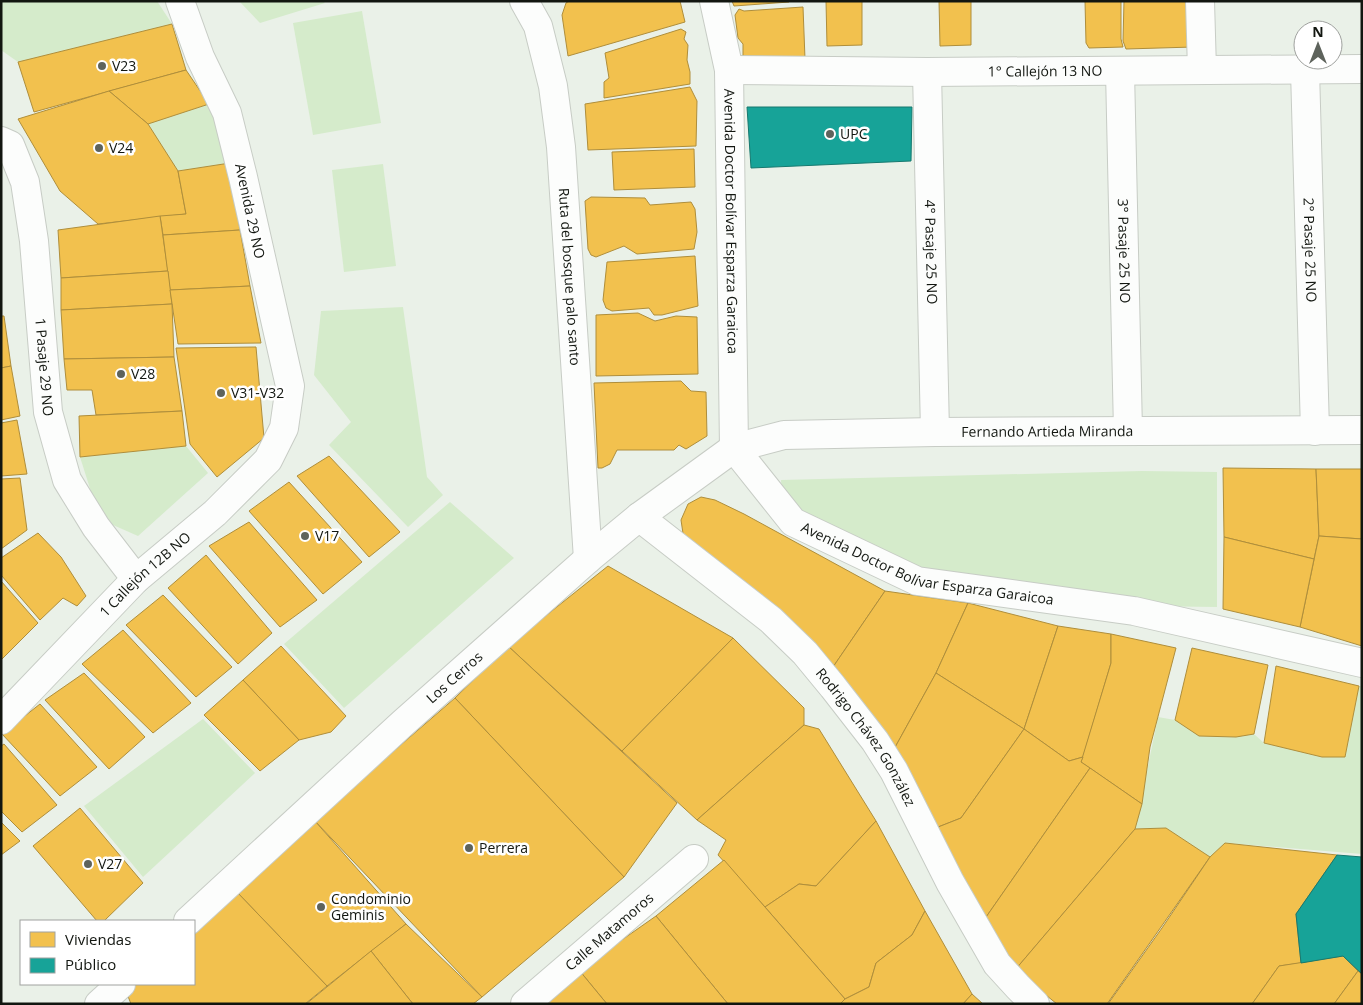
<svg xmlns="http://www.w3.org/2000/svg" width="1363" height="1005" viewBox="0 0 1363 1005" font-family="'Open Sans',sans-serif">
  <rect width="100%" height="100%" fill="#eaf1e8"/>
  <g fill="#d5ebcb">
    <path d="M1 1H157L172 24 18 62 1 50Z"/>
    <path d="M239 1H323L325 3 260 23Z"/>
    <path d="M362 11 381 123 313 135 293 23Z"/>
    <path d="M209 104 217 121 230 163 178 171 148 124Z"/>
    <path d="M383 164 396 266 344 272 332 170Z"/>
    <path d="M403 307 427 477 443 495 408 527 329 445 351 422 314 375 321 311Z"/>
    <path d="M186 446 208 473 138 536 113 525 93 498 80 457Z"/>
    <path d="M1142 471 1217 472V607L1141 606 920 574 796 513 782 497 781 480Z"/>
    <path d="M450 502 514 558 344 708 284 644Z"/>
    <path d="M1359 686H1362V854L1225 843 1210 857 1166 828 1135 829 1158 717 1175 720 1199 736 1236 737 1254 734 1264 743 1322 757H1345Z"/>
    <path d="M203 719 255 773 143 877 84 806Z"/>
  </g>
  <g fill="#f2c14e" stroke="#af8e3b">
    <path d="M569 1H680L685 22 568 56 562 15 566 3Z"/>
    <path d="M732 1H789V2L734 6Z"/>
    <path d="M826 1H862V45L827 46Z"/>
    <path d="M939 1H971V45L940 46Z"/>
    <path d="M1085 1H1121V39L1123 47 1089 48 1086 43Z"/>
    <path d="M1124 1H1191L1193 47 1126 49 1123 41Z"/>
    <path d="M803 7 805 59H743V44L738 38 735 15 739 9 744 11Z"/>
    <path d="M172 24 186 70 34 112 18 62Z"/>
    <path d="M681 29 686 32 684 39 688 45 687 60 690 72V84L604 98V82L609 78 605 53Z"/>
    <path d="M186 70 209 104 148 124 109 91Z"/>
    <path d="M690 87 697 101 696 146 588 150 585 104Z"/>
    <path d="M109 91 148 124 178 171 186 214 98 224 60 191 18 119Z"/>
    <path d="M694 149 695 187 614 190 612 152Z"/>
    <path d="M230 163 240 230 163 235 160 216 186 214 178 171Z"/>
    <path d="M591 197 645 198 650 205 691 202 695 209 697 232 694 249 637 254 624 246 596 257 591 255 588 249 585 201Z"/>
    <path d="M160 216 168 271 61 278 58 230Z"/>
    <path d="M240 230 250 286 170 290 163 235Z"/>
    <path d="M695 256 698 306 662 315H654L649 308 612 311 606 308 603 300 607 262Z"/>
    <path d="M168 271 172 304 61 310V278Z"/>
    <path d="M250 286 261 343 178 344 170 290Z"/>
    <path d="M172 304 174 357 64 359 61 310Z"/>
    <path d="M638 313 655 321 676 316 697 317 698 374 596 376V315Z"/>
    <path d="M1 316H4L11 366 1 368Z"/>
    <path d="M256 347 264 438 217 477 190 444 176 348Z"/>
    <path d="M174 357 182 411 96 415 92 390H67L64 359Z"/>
    <path d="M11 366 20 416 1 420V368Z"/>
    <path d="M681 381 691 391 706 392 707 436 686 449 679 445 674 450H617L610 464 602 468H598L594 383Z"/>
    <path d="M182 411 186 446 80 457 79 416Z"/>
    <path d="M17 420 27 474 1 476V423Z"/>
    <path d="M329 456 400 532 369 557 297 476Z"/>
    <path d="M1223 468 1316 469 1319 536 1314 559 1224 537Z"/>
    <path d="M1316 469H1362V539L1319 536Z"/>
    <path d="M20 478 27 530 1 549V479Z"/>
    <path d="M289 482 362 562 323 594 249 511Z"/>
    <path d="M701 497 715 500 744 514 885 591 833 667 684 540 681 520 688 504Z"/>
    <path d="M249 522 317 600 280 627 209 546Z"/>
    <path d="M38 533 61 557 86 596 77 606 63 598 40 620 1 575V558Z"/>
    <path d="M1319 536 1362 539V646L1300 627Z"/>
    <path d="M1224 537 1314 559 1300 627 1223 609Z"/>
    <path d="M206 555 272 633 238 664 168 588Z"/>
    <path d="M608 566 733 638 622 751 508 646Z"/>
    <path d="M1 581 38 623 1 660Z"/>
    <path d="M885 591 968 603 936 673 893 751 833 667Z"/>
    <path d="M163 595 232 667 196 697 126 625Z"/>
    <path d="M968 603 1058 626 1024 729 936 673Z"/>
    <path d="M1058 626 1111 634V663L1083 757 1069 761 1024 729Z"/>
    <path d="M123 630 191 703 153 733 82 664Z"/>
    <path d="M1111 634 1176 648 1150 747 1142 804 1081 762 1111 663Z"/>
    <path d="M733 638 804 708V725L697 820 622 751Z"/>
    <path d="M281 646 346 716 331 732 299 740 243 680Z"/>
    <path d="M508 646 677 803 624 877 455 698Z"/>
    <path d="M1192 648 1268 665 1254 734 1236 737 1199 736 1175 720Z"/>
    <path d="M1276 666 1359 686 1345 757H1322L1264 743Z"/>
    <path d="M84 673 145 737 109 769 45 700Z"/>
    <path d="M936 673 1024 729 961 818 933 829 893 751Z"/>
    <path d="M243 680 299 740 260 771 204 715Z"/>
    <path d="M455 698 624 877 482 997 314 820Z"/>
    <path d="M40 704 97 767 60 796 2 734Z"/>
    <path d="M804 725 819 729 876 821 816 886 799 884 765 907 718 855 726 840 697 820Z"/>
    <path d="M1024 729 1069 761 1083 757 1081 762 1090 768 984 920 933 829 961 818Z"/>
    <path d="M4 744 57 805 22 832 1 811V746Z"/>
    <path d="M1090 768 1142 804 1135 829 1015 970 984 920Z"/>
    <path d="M80 808 143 883 104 921H97L33 846Z"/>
    <path d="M314 820 406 924 327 986 235 890Z"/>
    <path d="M876 821 925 911 912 935 876 963 869 987 845 999 765 907 799 884 816 886Z"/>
    <path d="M1 822 20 841 1 855Z"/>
    <path d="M1166 828 1210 857 1107 1004H1057L1015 970 1135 829Z"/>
    <path d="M1225 843 1337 855 1296 914 1301 963 1279 966 1252 1004H1108L1162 928 1210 857Z"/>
    <path d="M724 860 845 999 840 1004H728L656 916Z"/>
    <path d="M235 890 327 986 305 1004H131L126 991 134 984H194V929Z"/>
    <path d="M925 911 972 994 963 1004H840L845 999 869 987 876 963 912 935Z"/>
    <path d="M656 916 728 1004H607L579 970Z"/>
    <path d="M406 924 482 997 473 1004H413L371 951Z"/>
    <path d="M371 951 413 1004H306Z"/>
    <path d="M1343 956 1358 971 1334 1004H1252L1279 966Z"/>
    <path d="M579 970 607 1004H540Z"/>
    <path d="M1358 971 1362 974V1004H1334Z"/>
    <path d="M972 994 983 1004H963Z"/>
  </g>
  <g fill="#17a398" stroke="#16796f">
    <path d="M747 107H912L911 161 751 168Z"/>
    <path d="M1337 855 1362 857V974L1343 956 1301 963 1296 914Z"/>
  </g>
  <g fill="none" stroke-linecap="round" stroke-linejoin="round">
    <g stroke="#c7ccc5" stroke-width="30">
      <g id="minor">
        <path id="s1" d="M524 1 538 26 553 86 561 147 588 559"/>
        <path id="s2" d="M714 1 729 70 734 448 793 522 917 581 1134 611 1362 663"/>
        <path d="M1200 1 1202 70"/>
        <path id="s3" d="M729 70 927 72 1362 69"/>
        <path id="s4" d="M1305 70 1315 431"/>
        <path id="s5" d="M1120 71 1128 431"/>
        <path id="s6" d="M927 72 935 432"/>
        <path id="s7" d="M1 141 10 145 25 182 34 241 48 412 67 480 96 527 136 579"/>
        <path id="s8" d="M639 517 771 620 805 653 833 687 875 741 894 771 950 882 997 964 1018 987 1035 1004"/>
        <path id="s9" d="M1 720 136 579 215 513 268 460 284 428 290 386 243 177 227 113 200 57 180 1"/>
        <path id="s10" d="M188 921 403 723 588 559 639 517 734 448 784 435 935 432 1362 430"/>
        <path d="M99 1004 121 984"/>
        <path id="s11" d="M525 1004 694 859"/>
      </g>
    </g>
    <use href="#minor" stroke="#fcfdfc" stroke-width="28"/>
  </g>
  <g fill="#5e635c" stroke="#fff" stroke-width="2">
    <circle cx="102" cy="66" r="5"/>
    <circle cx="830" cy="134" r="5"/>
    <circle cx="99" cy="148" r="5"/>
    <circle cx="121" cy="374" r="5"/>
    <circle cx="221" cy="393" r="5"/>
    <circle cx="305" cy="536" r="5"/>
    <circle cx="469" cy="848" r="5"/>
    <circle cx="88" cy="864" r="5"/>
    <circle cx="321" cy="907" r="5"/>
  </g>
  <g text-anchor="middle" stroke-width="5" stroke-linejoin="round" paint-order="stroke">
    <g font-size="14" fill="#121610" stroke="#fff" text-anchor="start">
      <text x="112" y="71">V23</text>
      <text x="840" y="139">UPC</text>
      <text x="109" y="153">V24</text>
      <text x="131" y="379">V28</text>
      <text x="231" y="398">V31-V32</text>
      <text x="315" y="541">V17</text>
      <text x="479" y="853">Perrera</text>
      <text x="98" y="869">V27</text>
      <text x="331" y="904">Condominio<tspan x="331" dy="16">Geminis</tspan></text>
    </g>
    <g font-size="14" fill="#121610" stroke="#fff">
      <text dy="5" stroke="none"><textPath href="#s3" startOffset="316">1° Callejón 13 NO</textPath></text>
      <text transform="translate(250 211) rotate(78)" y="5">Avenida 29 NO</text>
      <text dy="5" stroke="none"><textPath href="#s2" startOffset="222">Avenida Doctor Bolívar Esparza Garaicoa</textPath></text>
      <text dy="5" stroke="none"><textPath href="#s4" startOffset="180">2° Pasaje 25 NO</textPath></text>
      <text dy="5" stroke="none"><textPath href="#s5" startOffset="180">3° Pasaje 25 NO</textPath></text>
      <text dy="5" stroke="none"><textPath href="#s6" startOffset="180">4° Pasaje 25 NO</textPath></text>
      <text dy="5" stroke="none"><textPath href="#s1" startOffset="282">Ruta del bosque palo santo</textPath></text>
      <text dy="5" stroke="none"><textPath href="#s7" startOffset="236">1 Pasaje 29 NO</textPath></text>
      <text dy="5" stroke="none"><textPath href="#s10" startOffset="1038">Fernando Artieda Miranda</textPath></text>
      <text dy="5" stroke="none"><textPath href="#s2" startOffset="686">Avenida Doctor Bolívar Esparza Garaicoa</textPath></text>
      <text dy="5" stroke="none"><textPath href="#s9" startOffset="205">1 Callejón 12B NO</textPath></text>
      <text dy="5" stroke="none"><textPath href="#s10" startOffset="361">Los Cerros</textPath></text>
      <text dy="5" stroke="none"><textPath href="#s8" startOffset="319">Rodrigo Chávez González</textPath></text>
      <text dy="5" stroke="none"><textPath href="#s11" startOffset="111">Calle Matamoros</textPath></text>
    </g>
  </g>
  <rect width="1363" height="1005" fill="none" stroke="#121610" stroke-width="5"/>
  <rect x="20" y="920" width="175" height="65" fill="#ffffff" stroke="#a0a29f"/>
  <rect x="30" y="932" width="25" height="15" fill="#f2c14e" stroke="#a0a29f"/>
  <text x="65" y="945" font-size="15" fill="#121610">Viviendas</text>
  <rect x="30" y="958" width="25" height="15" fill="#17a398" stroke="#a0a29f"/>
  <text x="65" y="970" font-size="15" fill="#121610">Público</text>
  <g transform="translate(1318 45)"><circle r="24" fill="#ffffff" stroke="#a0a29f"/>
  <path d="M0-4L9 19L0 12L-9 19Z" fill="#5e635c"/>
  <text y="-8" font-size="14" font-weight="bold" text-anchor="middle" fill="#121610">N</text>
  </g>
</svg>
